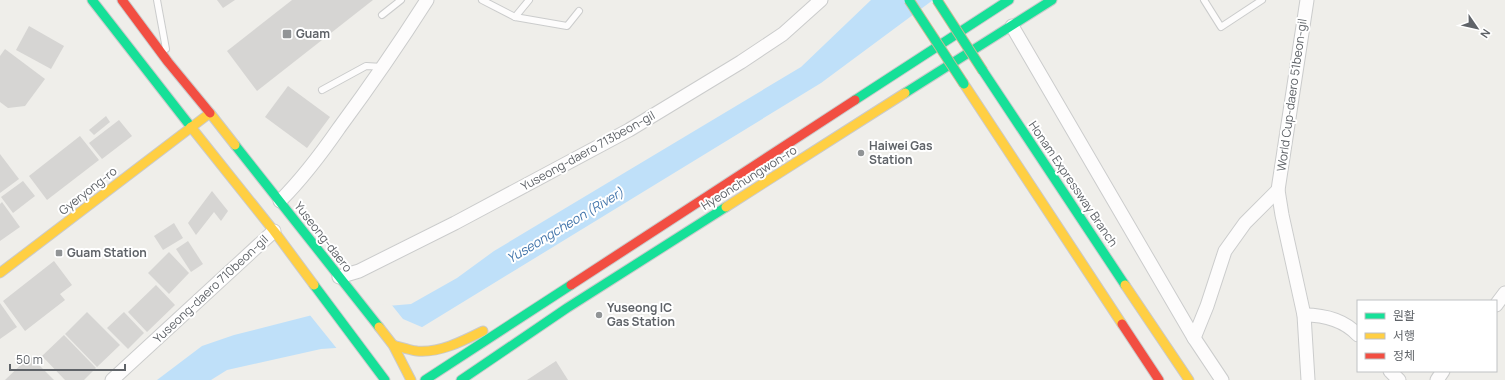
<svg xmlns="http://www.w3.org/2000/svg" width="1505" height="380" viewBox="0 0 1505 380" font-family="Manrope,'Noto Sans KR',sans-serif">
  <rect width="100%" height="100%" fill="#efeeea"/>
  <path fill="#bfe0f9" d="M871 0H933L821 83 419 329 365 346 321 349 227 370 211 380H157L202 346 234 335 328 311 411 304 457 278 494 251 801 67Z"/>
  <path fill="#efeeea" d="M391 304 403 319 424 328 420 330 365 347 338 350 309 314 327 309Z"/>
  <g fill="#d6d5d3">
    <path d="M217 0H235L223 8Z"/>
    <path d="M292 0H373L257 91 227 51Z"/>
    <path d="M29 26 64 46 51 69 16 50Z"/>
    <path d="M5 49 45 79 25 106 8 108 0 102V56Z"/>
    <path d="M288 86 330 117 307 148 265 117Z"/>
    <path d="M106 116 110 122 94 135 89 130Z"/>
    <path d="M119 120 132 136 102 159 89 143Z"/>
    <path d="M80 136 99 160 47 200 29 176Z"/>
    <path d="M0 154 19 179 0 193Z"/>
    <path d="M23 181 35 196 13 213 1 197Z"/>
    <path d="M212 191 228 211 221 221 214 212 196 235 188 223Z"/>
    <path d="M2 202 20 227 0 241V204Z"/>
    <path d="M174 223 183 238 163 250 154 236Z"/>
    <path d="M188 241 203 264 191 272 176 249Z"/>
    <path d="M169 252 189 273 169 294 148 273Z"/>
    <path d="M54 261 72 285 60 294 65 300 25 331 3 301Z"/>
    <path d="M156 285 175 305 147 332 128 312Z"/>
    <path d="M0 303 17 327 0 339Z"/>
    <path d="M87 312 120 345 97 367 65 334Z"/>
    <path d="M124 312 144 333 128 349 107 328Z"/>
    <path d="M64 335 96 368 84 380H65L42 356Z"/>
    <path d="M30 356 54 380H5Z"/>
    <path d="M556 361 568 380H527Z"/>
  </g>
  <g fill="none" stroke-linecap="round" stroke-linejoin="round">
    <g stroke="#cbcccc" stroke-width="8">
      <g id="lane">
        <path d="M157 0 166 49"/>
        <path d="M482 0 515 17 567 26 579 11"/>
        <path d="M1204 0 1221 27 1262 0"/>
        <path d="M382 15 401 0"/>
        <path d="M515 17 529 0"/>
        <path d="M322 90 366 66 383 67"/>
      </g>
    </g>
    <g stroke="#cbcccc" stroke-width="15">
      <g id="street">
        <path d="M1307 0 1278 190 1282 215 1304 315 1308 380"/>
        <path d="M1012 26 1194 338 1222 380"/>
        <path d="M280 201C302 179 321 154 339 128 370 86 399 44 427 0"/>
        <path d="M339 277 359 271 455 223 629 130 741 62 783 34 821 0"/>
        <path d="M1496 305 1505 293"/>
        <path d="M1304 315C1324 315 1344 320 1358 335"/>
        <path d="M1194 338 1207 306 1225 251 1245 223 1278 190"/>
        <path d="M1390 371 1399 380"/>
        <path d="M112 380 274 231"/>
        <path d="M1437 380 1443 371"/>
      </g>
    </g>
    <g stroke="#cacacb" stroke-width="11">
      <g id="fast">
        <path d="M92 0 191 127"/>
        <path d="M983 71 1125 285"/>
        <path d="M905 93 1052 0"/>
        <path d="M855 100 1009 0"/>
        <path d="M235 145 379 327"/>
        <path d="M314 285 385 380"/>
        <path d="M425 380 571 285"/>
        <path d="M461 380 567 308 726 207"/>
      </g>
    </g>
    <g stroke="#cacacb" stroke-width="11">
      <g id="slow">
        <path d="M964 84 1122 324"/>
        <path d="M191 127 274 231 314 285"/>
        <path d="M726 207 905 93"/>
        <path d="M0 273 210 113 235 145"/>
        <path d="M1125 285 1189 380"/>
        <path d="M379 327 393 345 411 380"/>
        <path d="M393 345C401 347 409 350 417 351 440 353 463 341 483 331"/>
      </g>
    </g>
    <g stroke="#cacacb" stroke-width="11">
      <g id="jam">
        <path d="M122 0 168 62 210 113"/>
        <path d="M571 285 855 100"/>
        <path d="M1122 324 1159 380"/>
      </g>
    </g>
    <use href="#lane" stroke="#fdfcfc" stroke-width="6"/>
    <use href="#street" stroke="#fdfcfc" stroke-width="13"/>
    <use href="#fast" stroke="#16e098" stroke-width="9"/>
    <use href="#slow" stroke="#ffcf43" stroke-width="9"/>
    <use href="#jam" stroke="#f24e42" stroke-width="9"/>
    <g stroke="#c8b996" stroke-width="11" stroke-linecap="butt">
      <g id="fast-bridge">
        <path d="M909 0 964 84"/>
        <path d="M937 0 983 71"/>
      </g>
    </g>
    <use href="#fast-bridge" stroke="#16e098" stroke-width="9"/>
  </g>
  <g fill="#919496" stroke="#fff" stroke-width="1.5">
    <rect x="282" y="29" width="10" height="10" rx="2"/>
    <circle cx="861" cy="153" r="4"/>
    <rect x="55" y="249" width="8" height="8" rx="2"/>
    <circle cx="599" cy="315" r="4"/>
  </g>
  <g text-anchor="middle" stroke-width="4" stroke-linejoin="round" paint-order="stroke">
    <g font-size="12" font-weight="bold" fill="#5f6368" stroke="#fff" text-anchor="start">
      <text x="296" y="38">Guam</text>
      <text x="869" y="150">Haiwei Gas<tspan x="869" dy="14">Station</tspan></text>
      <text x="67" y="257">Guam Station</text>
      <text x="607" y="312">Yuseong IC<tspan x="607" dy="14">Gas Station</tspan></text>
    </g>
    <g font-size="12" fill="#5f6368" stroke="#fff">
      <text transform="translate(1292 95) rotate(-82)" y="4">World Cup-daero 51beon-gil</text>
      <text transform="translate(588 151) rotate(-29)" y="4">Yuseong-daero 713beon-gil</text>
      <text transform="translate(749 178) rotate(-32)" y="4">Hyeonchungwon-ro</text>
      <text transform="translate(1073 184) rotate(56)" y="4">Honam Expressway Branch</text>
      <text transform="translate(88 191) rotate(-38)" y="4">Gyeryong-ro</text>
      <text transform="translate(323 237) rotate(52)" y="4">Yuseong-daero</text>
      <text transform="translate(211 289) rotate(-43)" y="4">Yuseong-daero 710beon-gil</text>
    </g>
    <g font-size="13" font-style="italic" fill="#4174aa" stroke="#fff">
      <text transform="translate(565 225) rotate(-31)" y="5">Yuseongcheon (River)</text>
    </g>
  </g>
  <rect x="1357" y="300" width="140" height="72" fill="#ffffff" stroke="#bfc1c3"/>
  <rect x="1365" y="313" width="20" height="6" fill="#16e098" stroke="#bfc1c3"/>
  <text x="1393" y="320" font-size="12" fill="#5f6368">원활</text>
  <rect x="1365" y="333" width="20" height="6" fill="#ffcf43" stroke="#bfc1c3"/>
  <text x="1393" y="340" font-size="12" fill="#5f6368">서행</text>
  <rect x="1365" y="353" width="20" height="6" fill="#f24e42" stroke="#bfc1c3"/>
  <text x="1393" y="360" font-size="12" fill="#5f6368">정체</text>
  <g transform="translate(1477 28) rotate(124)" stroke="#ffffff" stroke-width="3" paint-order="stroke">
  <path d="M0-3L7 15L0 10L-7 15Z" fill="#5f6368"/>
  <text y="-6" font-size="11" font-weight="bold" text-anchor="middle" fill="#5f6368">N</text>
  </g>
  <path d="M10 364v6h115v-6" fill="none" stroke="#5f6368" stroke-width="2"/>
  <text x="16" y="364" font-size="12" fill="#5f6368" stroke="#ffffff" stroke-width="3" paint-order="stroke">50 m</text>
</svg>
